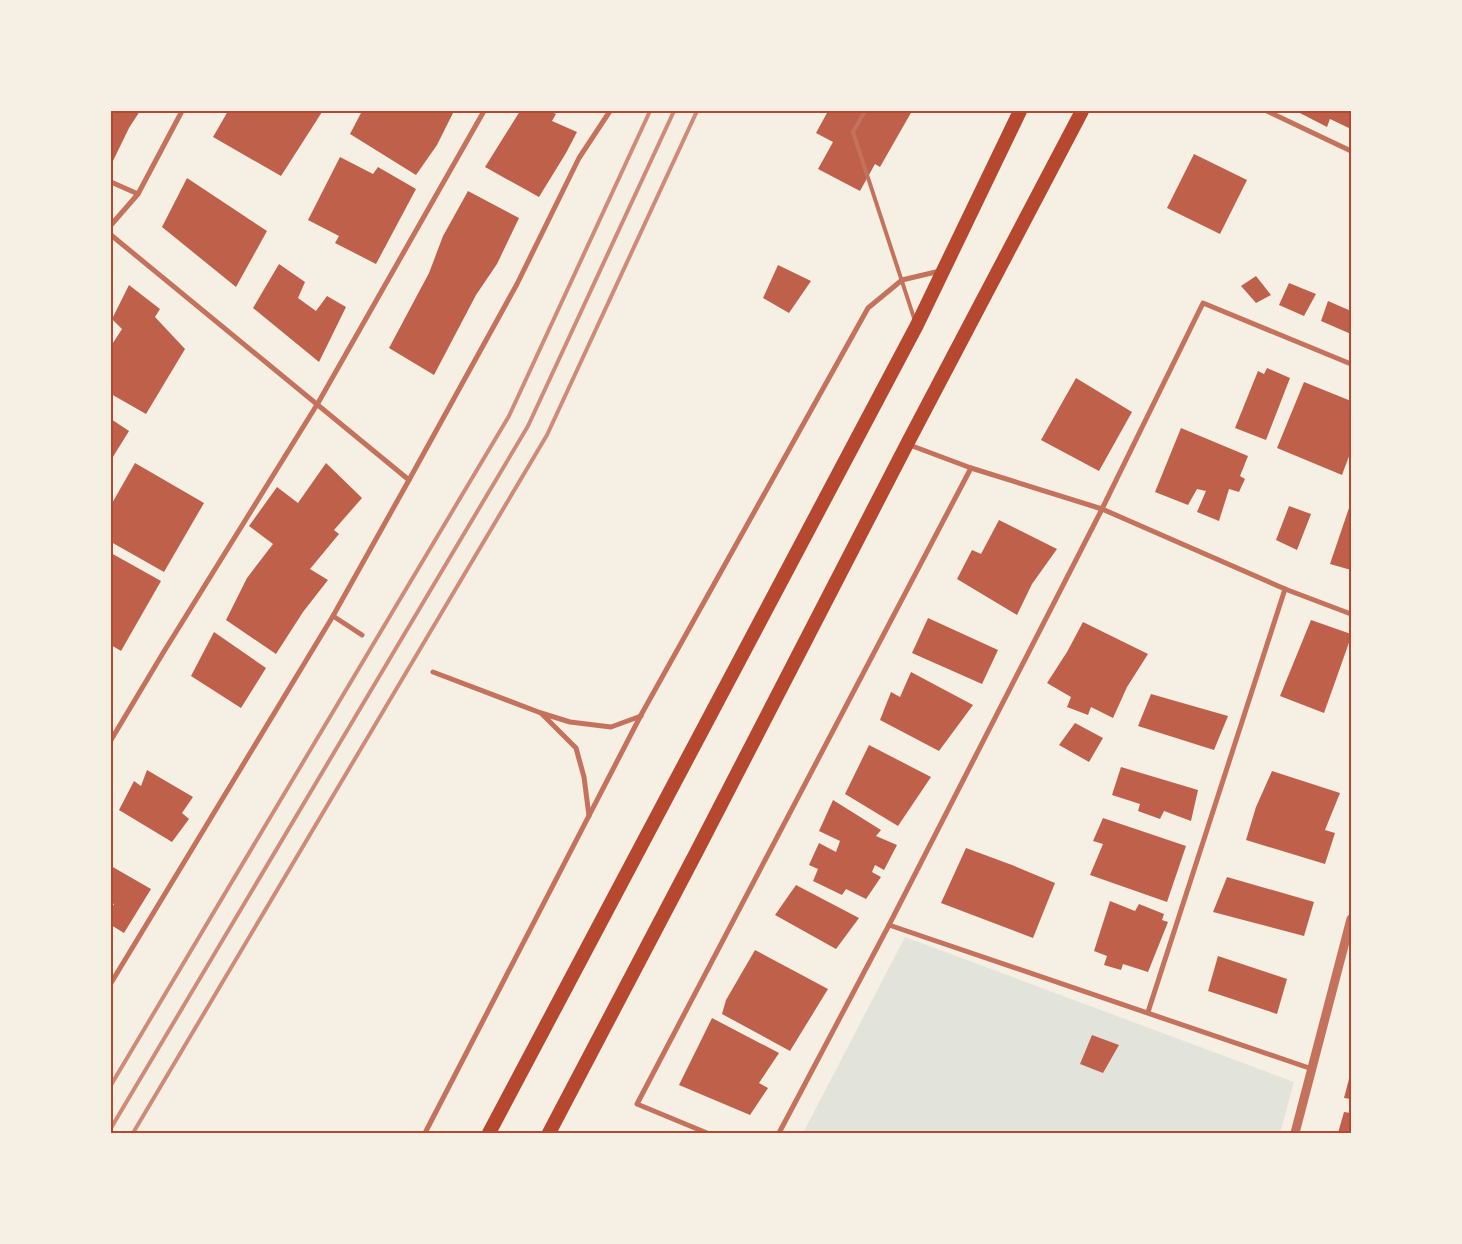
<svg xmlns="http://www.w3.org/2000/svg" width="1462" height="1244" viewBox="0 0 1462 1244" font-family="'Asap Condensed',sans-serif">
  <rect width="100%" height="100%" fill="#f6efe4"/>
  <path fill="#e2e4dc" d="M905 937 1294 1082 1280 1133H803Z"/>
  <g fill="#bf614a">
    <path d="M111 111H140L129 128 111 165Z"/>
    <path d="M228 111H321L322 112 281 176 213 137Z"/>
    <path d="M362 111H454L437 145 416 175 350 134Z"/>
    <path d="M520 111H550L556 114 552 121 577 132 566 153 539 197 485 167Z"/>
    <path d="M828 111H912L880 167 875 164 860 191 818 169 833 142 816 133Z"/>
    <path d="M1296 111H1351V129L1330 119 1327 127Z"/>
    <path d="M1194 154 1247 180 1220 234 1167 208Z"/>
    <path d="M340 157 373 174 378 167 416 189 376 264 335 243 339 236 308 220Z"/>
    <path d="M187 178 267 231 236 287 162 227Z"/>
    <path d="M468 191 519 218 497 264 476 295 434 375 389 348 429 273 443 236Z"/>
    <path d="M279 264 305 282 298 298 316 311 327 296 346 307 319 362 253 308Z"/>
    <path d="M778 265 811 281 789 313 763 298Z"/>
    <path d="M1256 276 1271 295 1256 303 1241 286Z"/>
    <path d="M1289 283 1316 294 1304 316 1279 305Z"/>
    <path d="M129 285 160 309 155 317 185 349 146 414 111 394V346L122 329 112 319Z"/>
    <path d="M1328 301 1351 311V334L1321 321Z"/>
    <path d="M1267 368 1290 378 1266 440 1235 428 1258 371 1264 374Z"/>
    <path d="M1076 378 1132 412 1099 471 1041 440Z"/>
    <path d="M1304 382 1351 401V451L1342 475 1277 448Z"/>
    <path d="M111 419 129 431 111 460Z"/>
    <path d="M1181 428 1248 456 1240 476 1245 479 1239 492 1229 489 1219 521 1197 512 1206 491 1197 489 1188 505 1155 492Z"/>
    <path d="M135 463 204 503 164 572 111 542V505Z"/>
    <path d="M326 463 362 498 334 530 339 534 310 569 328 580 303 612 276 654 226 620 247 578 273 544 249 526 277 487 298 503Z"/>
    <path d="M1350 505H1351V570L1330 564Z"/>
    <path d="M1289 506 1311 514 1297 550 1276 540Z"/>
    <path d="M999 520 1057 549 1032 584 1017 615 957 579 972 550 981 554Z"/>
    <path d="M111 553 161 581 121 651 111 645Z"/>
    <path d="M928 618 998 650 982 684 912 653Z"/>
    <path d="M1311 620 1351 634V637L1324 713 1280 696Z"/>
    <path d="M1083 622 1148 654 1127 687 1113 718 1091 707 1088 715 1067 707 1071 697 1047 683 1067 652Z"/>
    <path d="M214 632 266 668 241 708 191 676Z"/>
    <path d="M911 672 973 705 939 751 880 720 891 692 900 697Z"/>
    <path d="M1151 694 1228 716 1214 750 1138 726Z"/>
    <path d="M1075 723 1103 738 1089 762 1059 745Z"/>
    <path d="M869 745 931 777 898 826 845 794Z"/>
    <path d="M1121 767 1198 790 1191 821 1164 811 1160 819 1138 811 1140 804 1112 795Z"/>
    <path d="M147 770 193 797 182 813 189 819 172 842 119 810 134 781 141 786Z"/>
    <path d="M1272 771 1340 793 1325 830 1335 833 1325 864 1246 840 1256 807Z"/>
    <path d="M833 800 881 830 876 836 897 845 884 870 875 865 872 872 881 877 866 899 846 889 842 895 813 881 818 869 809 865 819 843 836 852 840 841 819 831Z"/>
    <path d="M1103 818 1186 846 1167 902 1090 875 1103 844 1093 841Z"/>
    <path d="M966 848 1012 865 1055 883 1033 938 941 903Z"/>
    <path d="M111 866 151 889 124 933 111 925V909L114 904 111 903Z"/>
    <path d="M1227 877 1314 902 1304 936 1213 912Z"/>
    <path d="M796 885 859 918 836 949 775 915Z"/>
    <path d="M1110 901 1135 911 1139 904 1164 914 1162 920 1168 922 1148 972 1123 964 1121 970 1104 965 1107 956 1094 951Z"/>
    <path d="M755 950 828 989 790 1051 722 1014 726 1000Z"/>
    <path d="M1218 956 1287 979 1277 1014 1208 991Z"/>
    <path d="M712 1018 779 1053 759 1083 768 1088 750 1115 679 1085Z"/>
    <path d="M1092 1035 1119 1045 1103 1073 1080 1064Z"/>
    <path d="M1350 1075H1351V1099L1344 1098Z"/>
    <path d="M1344 1112 1351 1113V1133H1338Z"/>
  </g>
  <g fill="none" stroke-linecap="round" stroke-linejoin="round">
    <path stroke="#c5725c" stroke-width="4" d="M865 111 853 132 915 321"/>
    <g stroke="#c5725c" stroke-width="5">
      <path d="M1267 111 1351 151"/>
      <path d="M111 182 138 194"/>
      <path d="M111 225 138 194 182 111"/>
      <path d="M111 235 409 480"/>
      <path d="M907 444 971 468 1102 509 1285 589 1351 614"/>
      <path d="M333 616 362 635"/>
      <path d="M433 672 541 713"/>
      <path d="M111 740 163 653 318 403 484 111"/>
      <path d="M589 816 584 777 576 748 541 713 570 722 611 727 641 716"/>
      <path d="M889 925 1312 1069"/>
      <path d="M111 983 333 616 409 480 517 284 579 158 610 111"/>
      <path d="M1148 1012 1285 589"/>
      <path d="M425 1133 641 715 868 308 902 280 940 271"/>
      <path d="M707 1133 637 1104 971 468"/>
      <path d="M779 1133 889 925 1102 509 1203 303 1351 364"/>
    </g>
    <path stroke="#c5725c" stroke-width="9" d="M1295 1133 1351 919"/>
    <g stroke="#b5482f" stroke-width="14">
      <path d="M489 1133 917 325 1020 111"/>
      <path d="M549 1133 697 851 907 444 1082 111"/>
    </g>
    <g stroke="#cf8b77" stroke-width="4">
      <path d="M111 1085 509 416 650 111"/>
      <path d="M111 1128 528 426 674 111"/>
      <path d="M133 1133 547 435 697 111"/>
    </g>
  </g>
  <rect width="1462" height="1244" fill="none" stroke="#f6efe4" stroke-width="225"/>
  <rect x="112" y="112" width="1238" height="1020" fill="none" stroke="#b5482f" stroke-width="2"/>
</svg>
